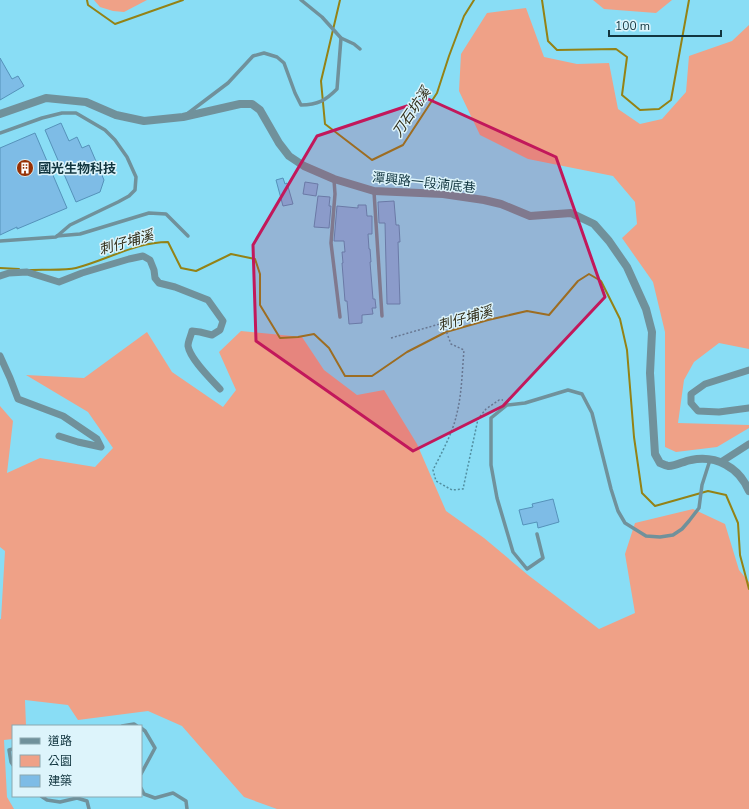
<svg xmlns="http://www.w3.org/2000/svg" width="749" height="809" viewBox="0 0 749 809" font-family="'Nunito Sans','Noto Sans TC',sans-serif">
  <rect width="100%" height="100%" fill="#89ddf5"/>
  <g fill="#efa187">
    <path d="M94 0H147L124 12 113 11 100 7Z"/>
    <path d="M593 0H672L656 13 604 9Z"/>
    <path d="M526 8 544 57 577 64 609 63 618 109 640 124 662 119 686 92 689 56 732 41 749 25V349L719 343 694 362 684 380 678 423 749 425V428L717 447 676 452 665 447V332L653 282 622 238 637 224 635 202 613 176 528 159 480 135 459 91 461 54 487 13Z"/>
    <path d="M241 331 302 337 324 370 357 395 384 390 417 444 446 511 484 538 528 575 599 629 635 613 625 554 635 523 693 509 725 524 739 570 749 582V809H277L244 797 182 726 148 711 78 720 68 705 25 700 26 726H13V739L4 740 7 797 14 809H0V619H1L5 551 0 547V406L13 421 7 473 40 458 95 467 113 448 88 412 26 375 84 378 147 332 172 372 223 407 236 390 219 352Z"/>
  </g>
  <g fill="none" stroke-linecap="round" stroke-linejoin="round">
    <g stroke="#948215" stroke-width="2">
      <path d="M87 0 88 5 115 24 183 0"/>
      <path d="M340 0 321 81 325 124 372 160 403 145 437 93 449 56 464 16 474 0"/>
      <path d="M542 0 548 41 557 50 616 49 627 57 622 95 640 110 659 109 671 100 689 0"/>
      <path d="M0 268 19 269"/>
      <path d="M30 270C43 269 64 271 76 268 107 260 136 242 168 242L181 268 196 271 231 254 255 259 260 274V305L280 338 298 337 314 334 329 348 345 376H372L407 352 446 332 488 320 527 311 549 315 578 281 589 274 601 281 620 319 627 350 634 437 642 493 655 506 708 491 726 495 738 523 740 555 749 589"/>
    </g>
  </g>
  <g fill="#7ebce6" stroke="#5592ba">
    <path d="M0 58 12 79 18 76 24 86 0 100Z"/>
    <path d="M61 123 69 141 77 137 82 148 89 145 104 180 100 192 76 202 45 130Z"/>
    <path d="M35 133 67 208 17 229V227L0 235V148Z"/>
    <path d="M283 178 285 184 287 183 293 204 283 206 276 180Z"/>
    <path d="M305 182 318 184 316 196 303 194Z"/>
    <path d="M318 196 330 197 329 206H331L329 228 314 227Z"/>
    <path d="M394 201 396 225H399L400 242H398L400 304H387L385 223H379L378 202Z"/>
    <path d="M358 205H366L367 216H372V234H368L369 249H370L371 262H370L373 299H375L376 308H372L373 314 362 315V323L349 324 347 301H345L342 263H343L342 252H345L344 241H334L337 206 358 208Z"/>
    <path d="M553 499 559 522 538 528 537 522 523 525 519 510 533 507 532 504Z"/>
  </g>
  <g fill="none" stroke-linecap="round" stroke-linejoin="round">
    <path stroke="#518ea0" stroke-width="1.5" stroke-dasharray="2 2" stroke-linecap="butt" d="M391 338 443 323 451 344 464 350C462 372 462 395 456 417 452 434 441 454 433 470L436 481 452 490 463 489 478 419 486 409 499 400H503"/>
    <g stroke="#70919b" stroke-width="3.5">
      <path d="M301 0 322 17 341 38 354 44 360 49"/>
      <path d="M187 114 228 83 253 56 264 53 277 57 284 63 295 93 301 105C318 105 326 100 337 89L341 38"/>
      <path d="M0 133 42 118 62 113H76L105 130 115 140 127 157 136 177 135 190 129 196 118 202 70 225 56 237 0 241"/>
      <path d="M334 180 335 194 331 243 340 317"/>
      <path d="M374 192 382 316"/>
      <path d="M57 236 80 234 149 213 166 214 188 236"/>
      <path d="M537 534 543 558 527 569 513 552 497 498 491 465V418L507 405 525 403 568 390 582 394 592 413 611 489 618 511 625 523 646 536 660 537 673 535 682 529 689 521 699 508 702 485 710 460"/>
      <path d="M122 726 134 724 137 726"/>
      <path d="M141 728 145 731 155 748 141 774"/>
      <path d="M13 749 9 750 11 762 13 765"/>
      <path d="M141 788 144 794 155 798 173 793 186 801 187 809"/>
      <path d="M41 796 47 800 60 802 77 798 87 801 89 809"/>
    </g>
    <g stroke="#70919b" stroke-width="7">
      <path d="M0 276 9 273 27 272 59 282 82 273 129 259 143 256 150 260 154 270 155 278 159 283 175 287 208 300 223 321 220 330 212 335 200 332 192 331C191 336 188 341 188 346 190 359 211 379 220 389"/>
      <path d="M0 356 10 378 18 399 63 416 97 439 101 447 78 442 59 436"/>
      <path d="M749 370 705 384 691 394V403L698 411 719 412 749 408"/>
      <path d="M721 462 749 444"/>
    </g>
    <path stroke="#70919b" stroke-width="8" d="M0 114 46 98 86 102 116 115 144 121 183 117 240 104H252L260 110 279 143 289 156 304 166 334 179 374 191 443 194 484 200 501 204 530 216 571 213 594 224 609 241 627 267 646 309 652 332 650 373 655 454 660 463C663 464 667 466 669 466 676 466 684 461 691 460 716 455 739 467 749 491"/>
  </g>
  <path fill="#c2185b" fill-opacity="0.2" stroke="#c2185b" stroke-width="3" stroke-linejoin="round" d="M428 99 556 157 605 297 503 406 413 451 256 341 253 245 317 136Z"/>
  <defs>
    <g id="building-disc" transform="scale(0.9)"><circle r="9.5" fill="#963004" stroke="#ddf4fb"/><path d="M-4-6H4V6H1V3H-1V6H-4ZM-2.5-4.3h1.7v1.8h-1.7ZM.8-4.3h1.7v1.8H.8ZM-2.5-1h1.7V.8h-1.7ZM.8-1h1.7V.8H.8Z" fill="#fff"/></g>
  </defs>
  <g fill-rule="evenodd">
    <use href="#building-disc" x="25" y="168"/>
  </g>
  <g text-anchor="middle" stroke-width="3" stroke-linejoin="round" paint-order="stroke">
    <g font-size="13" font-weight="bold" fill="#11353f" stroke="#ddf4fb" text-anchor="start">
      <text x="38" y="173">國光生物科技</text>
    </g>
    <g font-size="13" fill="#11353f" stroke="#ddf4fb">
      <text transform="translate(424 182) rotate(6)" y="5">潭興路一段湳底巷</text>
    </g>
    <g font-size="14" font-style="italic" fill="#312d18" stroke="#ddf4fb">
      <text transform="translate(411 112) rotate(-56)" y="5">刀石坑溪</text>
      <text transform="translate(126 242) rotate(-16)" y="5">刺仔埔溪</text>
      <text transform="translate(465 318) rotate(-16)" y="5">刺仔埔溪</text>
    </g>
  </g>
  <rect x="12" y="725" width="130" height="72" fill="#ddf4fb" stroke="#8ba8b0"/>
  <rect x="20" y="738" width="20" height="6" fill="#70919b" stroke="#8ba8b0"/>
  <text x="48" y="745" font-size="12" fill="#11353f">道路</text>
  <rect x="20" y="755" width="20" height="12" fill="#efa187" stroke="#8ba8b0"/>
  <text x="48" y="765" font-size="12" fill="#11353f">公園</text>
  <rect x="20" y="775" width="20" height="12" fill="#7ebce6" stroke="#8ba8b0"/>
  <text x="48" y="785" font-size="12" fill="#11353f">建築</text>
  <path d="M609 30v6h112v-6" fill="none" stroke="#11353f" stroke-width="2"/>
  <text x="615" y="30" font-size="12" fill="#11353f" stroke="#ddf4fb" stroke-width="3" paint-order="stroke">100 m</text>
</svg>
